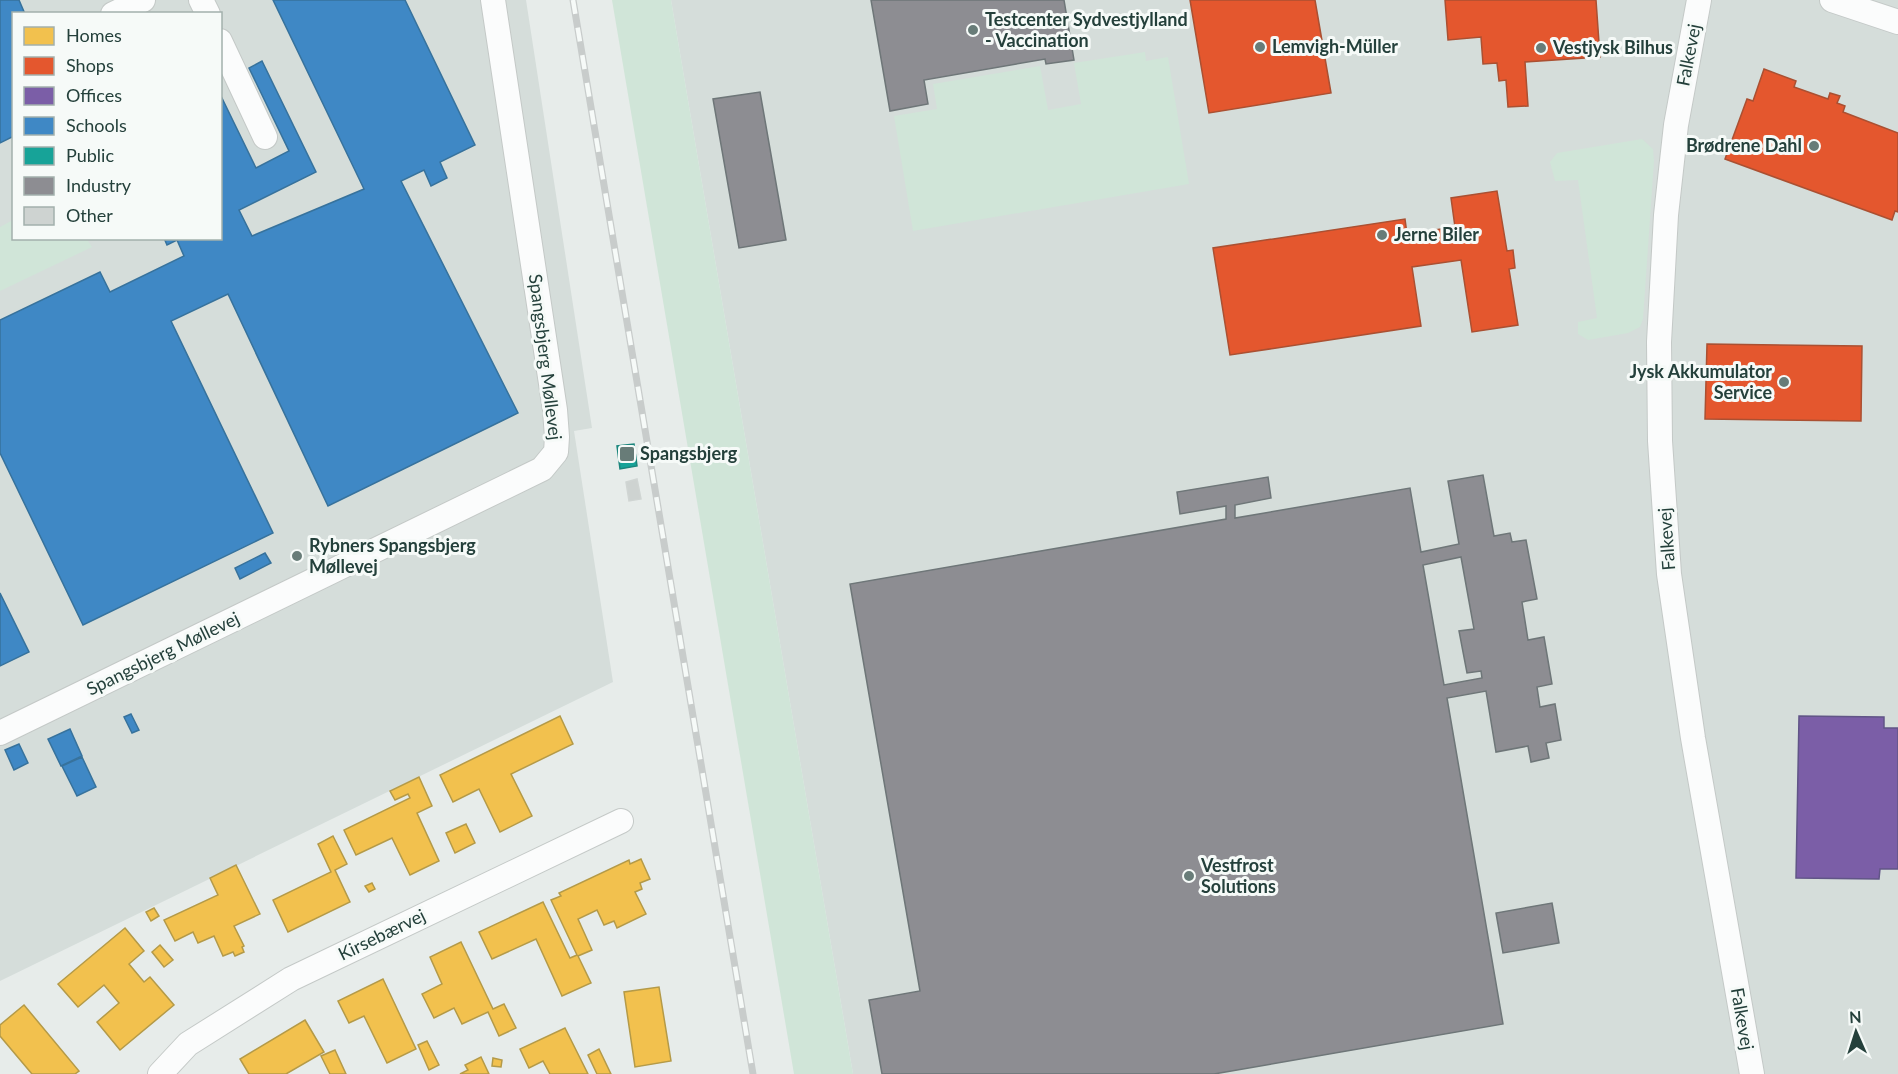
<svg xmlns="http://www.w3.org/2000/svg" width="1898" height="1074" viewBox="0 0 1898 1074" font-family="Lato,sans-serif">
  <rect width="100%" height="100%" fill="#e7ecea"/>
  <g fill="#d5ddda" fill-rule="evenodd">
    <path d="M0 0H526L592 428 574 431 613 682 0 981ZM14 14H220V238H14Z"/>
    <path d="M671 0H1898V1074H853Z"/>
  </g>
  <g fill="#d0e5d8">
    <path d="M612 0H671L853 1074H794Z"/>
    <path d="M1145 52 1146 61 1168 57 1189 184 913 231 894 116 937 109 933 84 1040 66 1048 110 1081 104 1074 63Z"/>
    <path d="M1642 139 1653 149 1654 161 1643 319 1640 327 1628 333 1588 340 1578 334V322L1597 318 1578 180 1555 181 1550 162 1557 153Z"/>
    <path d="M13 220 14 238 87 239 92 247 0 291V227Z"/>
  </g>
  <g fill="#f2c14e" stroke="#b49a48" stroke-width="1.5">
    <path d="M560 716 573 744 511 774 532 816 500 832 479 789 453 802 440 775Z"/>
    <path d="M419 777 432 806 417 813 439 861 410 875 392 838 356 855 344 830 410 798 408 794 395 800 390 791Z"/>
    <path d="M466 824 475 843 455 853 446 833Z"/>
    <path d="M333 836 347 864 335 870 350 902 288 932 273 900 331 872 318 844Z"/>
    <path d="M641 859 650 879 640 883 642 889 635 892 646 914 617 928 614 921 604 925 597 910 578 919 592 950 578 956 591 983 562 996 536 939 492 959 479 932 543 902 570 958 577 955 551 900 561 896 559 893 629 860 630 864Z"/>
    <path d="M236 865 260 914 234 926 244 946 242 947 244 952 235 956 233 952 223 956 214 936 198 943 193 932 175 941 164 920 218 895 210 878Z"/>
    <path d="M372 883 375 889 369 892 365 886Z"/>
    <path d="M154 908 159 916 151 921 146 912Z"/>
    <path d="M125 928 144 951 129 964 144 982 150 977 174 1005 120 1050 97 1022 119 1003 104 985 78 1007 58 984Z"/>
    <path d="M461 942 493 1009 504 1004 516 1028 499 1036 488 1012 462 1024 454 1008 434 1018 422 994 442 984 430 957Z"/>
    <path d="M160 945 173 960 164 967 152 952Z"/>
    <path d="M383 979 416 1049 387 1063 364 1016 349 1023 338 1001Z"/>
    <path d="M659 987 671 1061 635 1067 624 992Z"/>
    <path d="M24 1005 79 1071 75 1074H32L0 1036V1025Z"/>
    <path d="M305 1020 324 1052 286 1074H249L240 1059Z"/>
    <path d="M565 1028 588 1074H550L543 1061 529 1068 520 1049Z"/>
    <path d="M427 1041 439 1065 429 1070 418 1045Z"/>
    <path d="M599 1049 611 1074H597L588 1055Z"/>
    <path d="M335 1050 346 1074H330L321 1056Z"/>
    <path d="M481 1057 489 1074H460L468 1070 465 1065Z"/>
    <path d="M493 1058 502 1060 501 1067 492 1066Z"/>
  </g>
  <g fill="#e4572e" stroke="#aa5032" stroke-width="1.5">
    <path d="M1190 0H1315L1331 93 1209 113Z"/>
    <path d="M1445 0H1596L1600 57 1525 62 1528 106 1508 107 1506 80 1499 81 1497 63 1483 64 1481 37 1448 40Z"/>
    <path d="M1764 69 1796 81 1794 87 1828 99 1830 93 1840 96 1837 103 1845 106 1843 112 1898 133V212L1895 211 1892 220 1725 159 1747 99 1753 101Z"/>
    <path d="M1497 191 1507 251 1513 250 1515 268 1509 269 1518 325 1472 332 1461 260 1412 267 1421 326 1230 355 1213 248 1405 219 1407 234 1455 227 1451 198Z"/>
    <path d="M1707 344 1862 346 1861 421 1705 419Z"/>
  </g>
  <path fill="#7b5ea7" stroke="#615587" stroke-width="1.5" d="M1799 716 1884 717V728H1898V869H1880L1879 879 1796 878Z"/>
  <g fill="#3f88c5" stroke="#37729c" stroke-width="1.5">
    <path d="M0 0H19L25 14H14V136L0 143Z"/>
    <path d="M273 0H405L475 145 440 162 447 178 431 186 424 170 401 181 518 413 328 506 228 294 171 321 273 533 83 625 0 453V320L100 272 110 292 184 256 177 240 167 245 164 238H220V94L256 168 289 151 249 68 262 61 316 172 239 210 252 236 364 189Z"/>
    <path d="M265 553 271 563 240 579 235 568Z"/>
    <path d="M0 593 29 652 0 666Z"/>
    <path d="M131 714 139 730 132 733 124 717Z"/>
    <path d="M70 729 82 756 61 766 48 739Z"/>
    <path d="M19 744 28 763 14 770 5 750Z"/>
    <path d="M82 757 96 787 77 796 62 766Z"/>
  </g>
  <path fill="#17a398" stroke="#1b857c" stroke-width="1.5" d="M634 444 637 466 620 469 617 446Z"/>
  <g fill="#8d8d92" stroke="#6e7678" stroke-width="1.5" fill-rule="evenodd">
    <path d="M871 0H1064L1074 60 1046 64 1045 59 924 80 928 104 890 111Z"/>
    <path d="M760 92 786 240 739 248 713 99Z"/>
    <path d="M1483 475 1494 536 1510 533 1512 542 1526 540 1537 599 1522 602 1528 640 1544 637 1552 684 1537 687 1540 707 1555 704 1561 740 1546 743 1549 758 1531 762 1528 746 1496 752 1486 691 1447 698 1503 1024 1214 1074H882L869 1000 920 991 850 584 1226 519V506L1180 514 1177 492 1268 477 1271 498 1235 505V518L1410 488 1421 552 1459 544 1448 481ZM1461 557 1474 629 1459 631 1467 673 1481 671 1482 678 1444 685 1423 565Z"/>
    <path d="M1552 903 1559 943 1503 953 1496 913Z"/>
  </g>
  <path fill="#ced3d1" stroke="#d0d5d3" stroke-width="1.5" d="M637 479 641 499 629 501 626 482Z"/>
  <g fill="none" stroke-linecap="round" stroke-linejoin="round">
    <g stroke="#c4c9c7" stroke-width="26">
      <g id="minor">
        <path d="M201 0 208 14"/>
        <path d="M1699 0 1676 125 1666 215 1659 342 1660 441 1669 574 1693 738 1752 1074"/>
        <path d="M1832 0 1898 22"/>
        <path d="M113 14 143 0"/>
        <path d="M220 41 265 137"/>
        <path d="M0 733 542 469 556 452 557 437 555 410 493 0"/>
        <path d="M160 1074 188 1044 291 979 621 821"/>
      </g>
    </g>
    <use href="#minor" stroke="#fbfcfc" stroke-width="24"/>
    <g stroke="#c8cccb" stroke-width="7">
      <path id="rail" d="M573 0 753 1074"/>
    </g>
    <use href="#rail" stroke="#f6faf8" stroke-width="4.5" stroke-dasharray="14" stroke-linecap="butt"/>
  </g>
  <g fill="#687c78" stroke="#f6faf8" stroke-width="2">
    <circle cx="973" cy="30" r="6"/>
    <circle cx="1260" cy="47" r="6"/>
    <circle cx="1541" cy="48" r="6"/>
    <circle cx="1814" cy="146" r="6"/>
    <circle cx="1382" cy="235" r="6"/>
    <circle cx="1784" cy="382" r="6"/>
    <rect x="619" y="446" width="16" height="16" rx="3"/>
    <circle cx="297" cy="556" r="6"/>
    <circle cx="1189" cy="876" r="6"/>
  </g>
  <g text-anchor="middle" stroke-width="6" stroke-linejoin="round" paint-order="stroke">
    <g font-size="18" font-weight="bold" fill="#24403b" stroke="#f6faf8" text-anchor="start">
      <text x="985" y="26">Testcenter Sydvestjylland<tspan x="985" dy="21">- Vaccination</tspan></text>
      <text x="1272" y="53">Lemvigh-Müller</text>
      <text x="1553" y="54">Vestjysk Bilhus</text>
      <text x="1802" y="152" text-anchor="end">Brødrene Dahl</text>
      <text x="1394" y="241">Jerne Biler</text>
      <text x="1772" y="378" text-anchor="end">Jysk Akkumulator<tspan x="1772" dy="21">Service</tspan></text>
      <text x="640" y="460">Spangsbjerg</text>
      <text x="309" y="552">Rybners Spangsbjerg<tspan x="309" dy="21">Møllevej</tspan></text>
      <text x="1201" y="872">Vestfrost<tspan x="1201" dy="21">Solutions</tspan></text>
    </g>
    <g font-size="18" fill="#24403b" stroke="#f6faf8">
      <text transform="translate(1689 55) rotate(-79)" y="6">Falkevej</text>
      <text transform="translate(545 357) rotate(83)" y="6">Spangsbjerg Møllevej</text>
      <text transform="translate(1667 539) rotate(-94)" y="6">Falkevej</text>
      <text transform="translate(163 654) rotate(-26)" y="6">Spangsbjerg Møllevej</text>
      <text transform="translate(382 935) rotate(-26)" y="6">Kirsebærvej</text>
      <text transform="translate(1742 1019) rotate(80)" y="6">Falkevej</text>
    </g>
  </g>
  <rect x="12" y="12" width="210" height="228" fill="#f6faf8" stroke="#a2b0ac" stroke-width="1.5"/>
  <rect x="24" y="27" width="30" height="18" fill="#f2c14e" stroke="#a2b0ac" stroke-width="1.5"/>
  <text x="66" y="42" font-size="18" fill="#24403b">Homes</text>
  <rect x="24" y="57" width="30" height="18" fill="#e4572e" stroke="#a2b0ac" stroke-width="1.5"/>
  <text x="66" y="72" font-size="18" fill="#24403b">Shops</text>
  <rect x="24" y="87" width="30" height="18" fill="#7b5ea7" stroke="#a2b0ac" stroke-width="1.5"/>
  <text x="66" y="102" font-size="18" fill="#24403b">Offices</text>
  <rect x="24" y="117" width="30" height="18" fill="#3f88c5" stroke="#a2b0ac" stroke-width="1.5"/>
  <text x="66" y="132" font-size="18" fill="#24403b">Schools</text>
  <rect x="24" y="147" width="30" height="18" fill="#17a398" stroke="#a2b0ac" stroke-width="1.5"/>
  <text x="66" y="162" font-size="18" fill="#24403b">Public</text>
  <rect x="24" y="177" width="30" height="18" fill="#8d8d92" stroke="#a2b0ac" stroke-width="1.5"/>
  <text x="66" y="192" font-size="18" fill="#24403b">Industry</text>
  <rect x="24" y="207" width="30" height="18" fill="#ced3d1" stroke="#a2b0ac" stroke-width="1.5"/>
  <text x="66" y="222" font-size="18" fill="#24403b">Other</text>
  <g transform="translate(1856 1032) rotate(357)" stroke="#f6faf8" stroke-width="4.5" paint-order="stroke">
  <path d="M0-4.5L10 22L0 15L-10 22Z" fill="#24403b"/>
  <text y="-9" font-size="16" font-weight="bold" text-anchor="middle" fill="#24403b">N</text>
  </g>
</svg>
